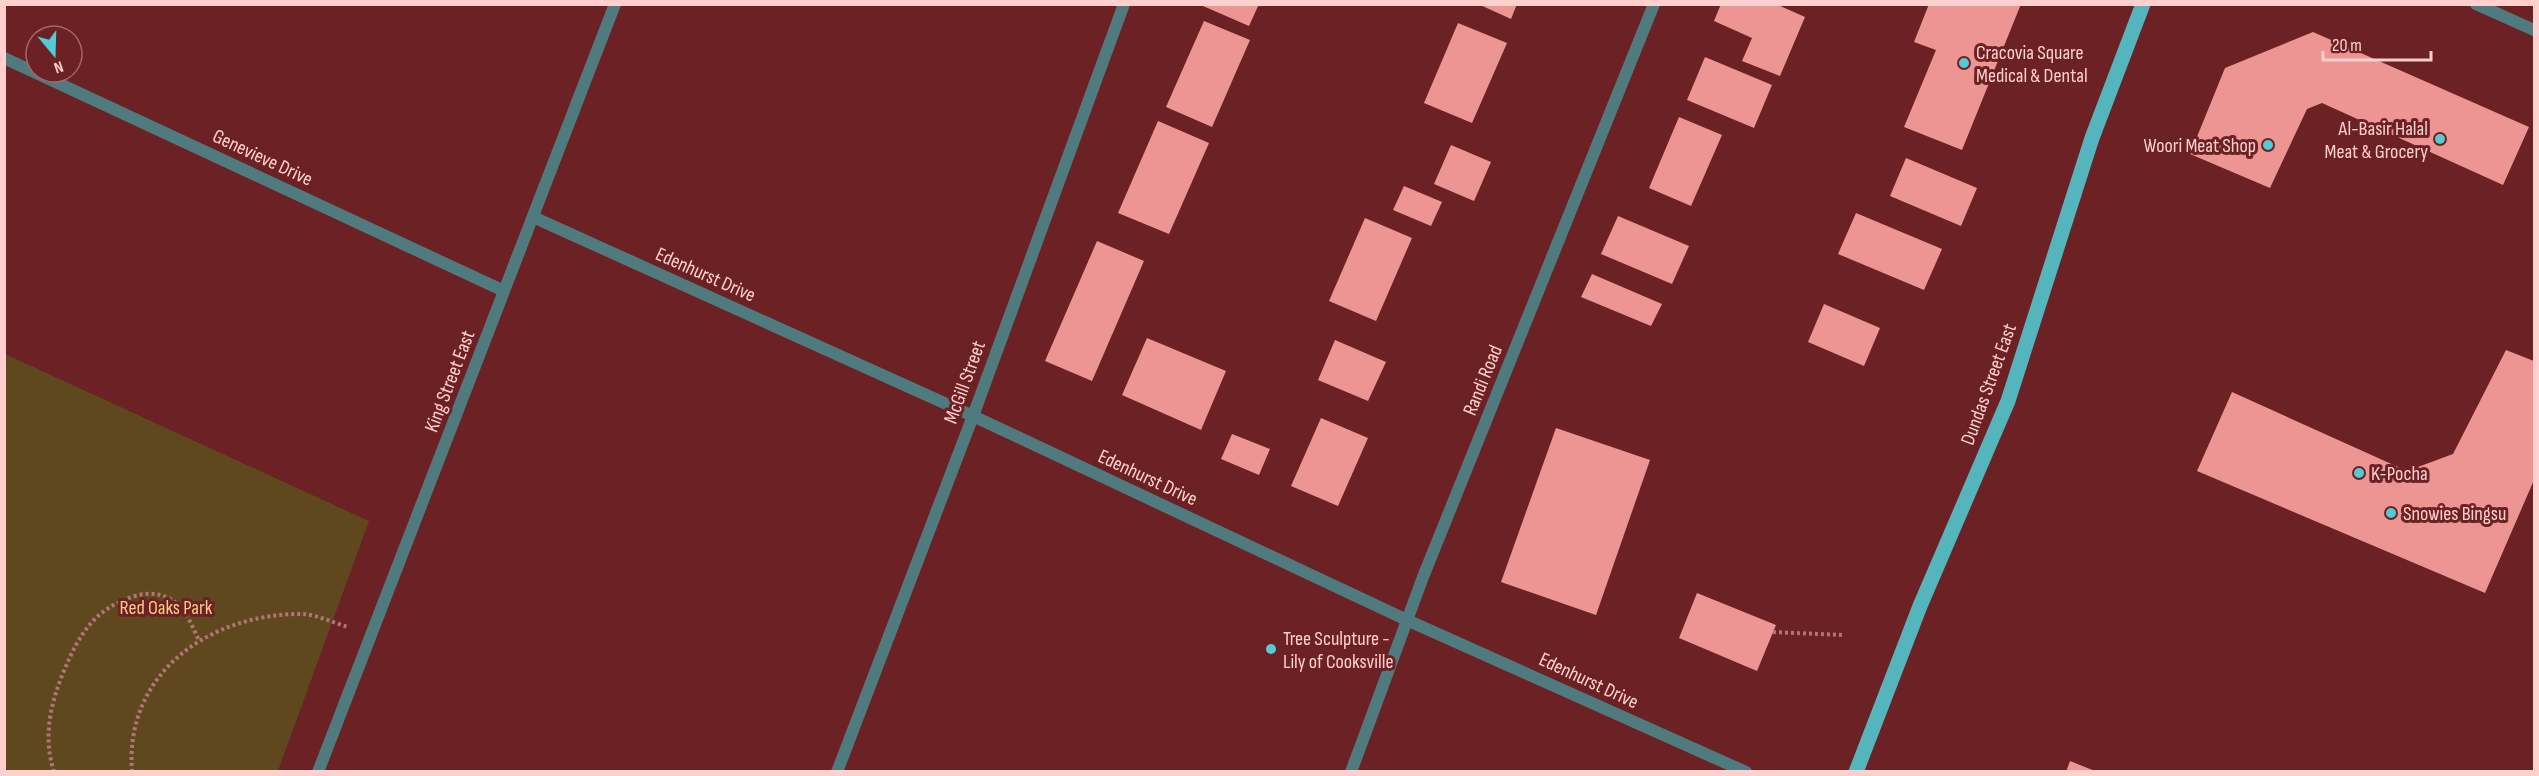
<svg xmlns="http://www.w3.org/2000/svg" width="2539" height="776" viewBox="0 0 2539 776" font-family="'Sofia Sans Condensed',sans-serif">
  <rect width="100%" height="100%" fill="#6c2125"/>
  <path fill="#5f481e" d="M5 354 369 521 278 771H5Z"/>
  <g fill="#ed9593">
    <path d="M1204 4H1259L1249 26 1203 6Z"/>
    <path d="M1478 4H1517L1511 19Z"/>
    <path d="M1721 4H1776L1805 17 1780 76 1742 61 1752 38 1714 21Z"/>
    <path d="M1929 4H2021L1962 150 1904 127 1936 50 1914 42Z"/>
    <path d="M1204 21 1250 40 1212 127 1166 107Z"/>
    <path d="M1458 23 1507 43 1472 123 1424 103Z"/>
    <path d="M2313 32 2529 127 2503 185 2322 103 2307 109 2270 188 2190 154 2225 68Z"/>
    <path d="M1705 57 1772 85 1754 128 1687 100Z"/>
    <path d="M1679 117 1722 135 1691 206 1649 188Z"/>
    <path d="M1158 121 1209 143 1169 234 1118 213Z"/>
    <path d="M1451 145 1491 162 1474 201 1434 184Z"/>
    <path d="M1906 158 1977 188 1961 226 1890 196Z"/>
    <path d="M1404 186 1442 202 1431 226 1393 210Z"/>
    <path d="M1856 213 1942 249 1924 290 1838 254Z"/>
    <path d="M1618 216 1689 246 1672 284 1601 254Z"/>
    <path d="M1365 218 1412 238 1376 321 1329 301Z"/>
    <path d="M1097 241 1144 261 1092 381 1045 361Z"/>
    <path d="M1592 274 1662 304 1651 326 1581 297Z"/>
    <path d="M1824 304 1880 328 1864 366 1808 342Z"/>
    <path d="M1147 338 1226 371 1201 430 1122 395Z"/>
    <path d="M1335 340 1386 362 1368 401 1318 380Z"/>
    <path d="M2506 350 2534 361V480L2485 593 2197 471 2232 392 2407 471 2453 454Z"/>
    <path d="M1321 418 1368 438 1338 506 1291 486Z"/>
    <path d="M1556 428 1650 460 1596 615 1501 582Z"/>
    <path d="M1232 434 1270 449 1259 475 1221 459Z"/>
    <path d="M1697 593 1776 625 1757 671 1679 638Z"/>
    <path d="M2070 761 2095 771V772H2066Z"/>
  </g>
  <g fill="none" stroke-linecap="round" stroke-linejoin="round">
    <g stroke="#b27576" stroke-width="4" stroke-dasharray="3 3" stroke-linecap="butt">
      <path d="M1773 632 1842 635"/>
      <path d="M54 772C43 737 50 706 63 673 79 635 93 609 135 596 149 592 163 593 175 602 187 611 192 627 199 640"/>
      <path d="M132 772C124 672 211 613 303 614 317 615 334 623 348 627"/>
    </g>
    <g stroke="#507b7e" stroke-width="12">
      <path d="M4 58 504 291"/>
      <path d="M533 217 973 416 1409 621 1746 772"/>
      <path d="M318 772 615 4"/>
      <path d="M837 772 973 416 1124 4"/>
      <path d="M1351 772 1423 577 1654 4"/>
    </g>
    <path stroke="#507b7e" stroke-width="12" d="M2476 4 2534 30"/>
    <path stroke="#55b5bc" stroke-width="15" d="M1856 772 1920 606 2008 401 2092 138 2143 4"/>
  </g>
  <g fill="#51ccd4" stroke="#6c2125" stroke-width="2">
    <circle cx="1964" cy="63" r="6"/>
    <circle cx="2440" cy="139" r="6"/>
    <circle cx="2268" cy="145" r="6"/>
    <circle cx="2359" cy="473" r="6"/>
    <circle cx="2391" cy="513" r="6"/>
    <circle cx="1271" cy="649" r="6"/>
  </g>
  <g text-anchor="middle" stroke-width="6" stroke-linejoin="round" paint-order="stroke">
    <g font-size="20" fill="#ffd0ce" stroke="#6c2125" text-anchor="start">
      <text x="1976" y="59">Cracovia Square<tspan x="1976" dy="23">Medical &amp; Dental</tspan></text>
      <text x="2428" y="135" text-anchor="end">Al-Basir Halal<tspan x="2428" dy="23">Meat &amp; Grocery</tspan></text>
      <text x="2256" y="152" text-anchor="end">Woori Meat Shop</text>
      <text x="2371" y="480">K-Pocha</text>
      <text x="2403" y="520">Snowies Bingsu</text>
      <text x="1283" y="645">Tree Sculpture -<tspan x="1283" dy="23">Lily of Cooksville</tspan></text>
    </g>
    <g font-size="20" fill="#ffd0ce" stroke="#6c2125">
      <text transform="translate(263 157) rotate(25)" y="7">Genevieve Drive</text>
      <text transform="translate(706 274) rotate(24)" y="7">Edenhurst Drive</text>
      <text transform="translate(1482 380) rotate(-68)" y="7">Randi Road</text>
      <text transform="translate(449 381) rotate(-69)" y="7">King Street East</text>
      <text transform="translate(964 382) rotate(-70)" y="7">McGill Street</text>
      <text transform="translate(1988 384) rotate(-70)" y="7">Dundas Street East</text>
      <text transform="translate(1148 477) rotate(25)" y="7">Edenhurst Drive</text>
      <text transform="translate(1589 680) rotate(25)" y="7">Edenhurst Drive</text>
    </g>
    <g font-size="20" fill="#f8cc7d" stroke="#6c2125">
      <text x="166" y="614">Red Oaks Park</text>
    </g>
  </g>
  <rect width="2539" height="776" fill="none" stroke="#ffd0ce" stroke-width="12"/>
  <g transform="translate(54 54) rotate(161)"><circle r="28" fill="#6c2125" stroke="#a76769" stroke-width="1.5"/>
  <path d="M0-4.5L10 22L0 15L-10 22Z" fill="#51ccd4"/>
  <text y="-9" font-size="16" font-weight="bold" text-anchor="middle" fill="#ffd0ce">N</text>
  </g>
  <path d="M2323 51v9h108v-9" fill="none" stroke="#ffd0ce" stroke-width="3"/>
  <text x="2332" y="51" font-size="18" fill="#ffd0ce" stroke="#6c2125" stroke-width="4.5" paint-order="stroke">20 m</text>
</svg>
